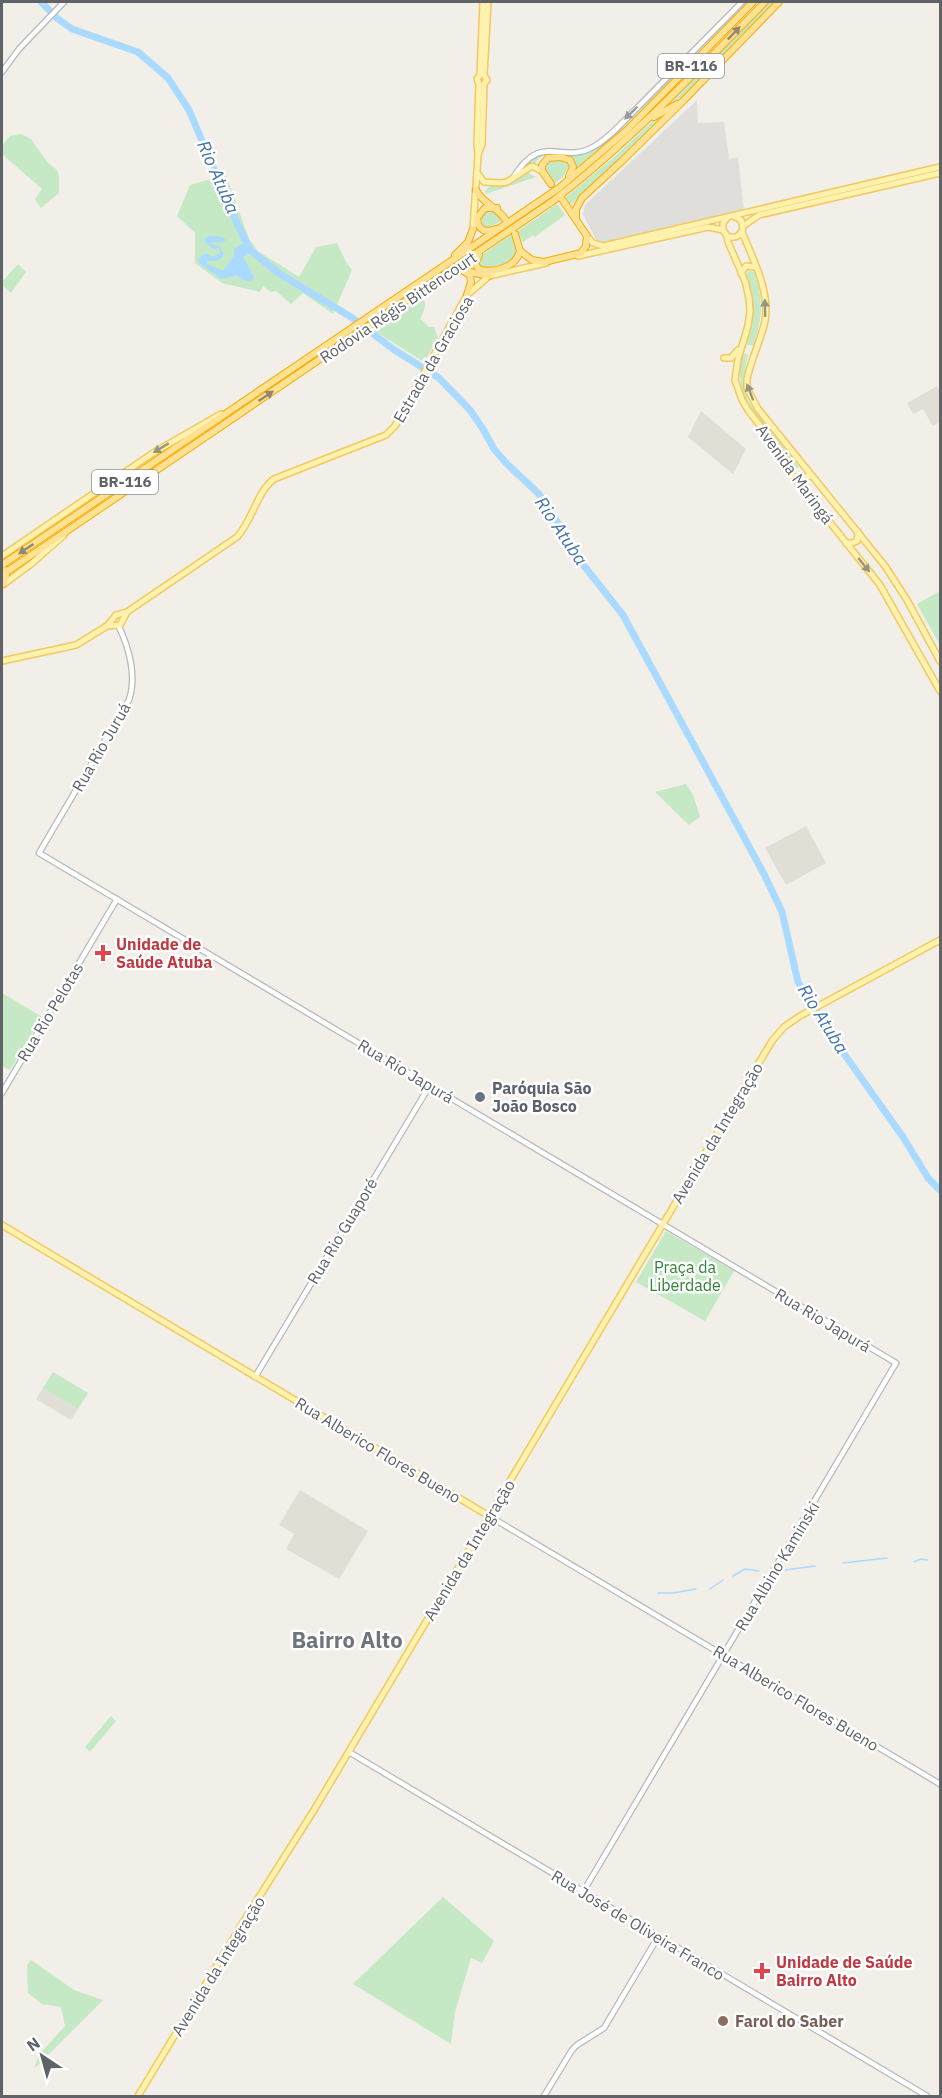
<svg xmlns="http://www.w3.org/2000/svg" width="942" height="2098" viewBox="0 0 942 2098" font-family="'IBM Plex Sans',sans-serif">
  <rect width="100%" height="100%" fill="#f1efe8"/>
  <path fill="#e0deda" d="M697 100 698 123 724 122 729 159 738 157 744 211 602 243 597 241 583 215 585 205Z"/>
  <g fill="#e1ded6">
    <path d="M937 386 940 392V422L933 426 923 409 913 414 907 403Z"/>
    <path d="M701 411 746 449 733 474 688 437Z"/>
    <path d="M806 826 826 863 786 885 765 848Z"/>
    <path d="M43 1388 78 1409 71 1420 36 1399Z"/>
    <path d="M300 1490 368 1531 339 1579 286 1549 294 1534 279 1525Z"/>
  </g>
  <g fill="#c5e8c5">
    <path d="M770 2H776L680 100 668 106Z"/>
    <path d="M670 78 672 79 618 133 575 169 562 155C550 154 541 152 535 164L525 163 544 152 591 150Z"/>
    <path d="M671 111 571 205 566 197 613 158 655 119Z"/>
    <path d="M21 134 31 139 48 163 57 170 59 176V193L41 208 35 199 42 189 2 154V146L10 136Z"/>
    <path d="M550 160 563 161 569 166 563 177 555 183 545 171V166Z"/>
    <path d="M528 173 536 177 486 194 485 191 491 185H508Z"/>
    <path d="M226 175 249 239 258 251 299 277 316 247 337 243 346 262 352 270 333 314 303 293 291 304 276 291 271 292 263 286 260 292 222 283 195 263V233L177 216 190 185Z"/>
    <path d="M557 204 565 215 535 237 533 235 523 242 518 231Z"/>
    <path d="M490 210H493L502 221 487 228 482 224 481 218 484 213Z"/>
    <path d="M510 235C517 246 519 252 511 263L485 268 480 265 481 256Z"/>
    <path d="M18 264 26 272 11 293 2 285V282Z"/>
    <path d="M749 271 754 272C764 301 763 317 753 346L746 344C754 321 757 298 745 275Z"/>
    <path d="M423 297C427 306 424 311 420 319L429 327H434L438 338 424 362 373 330Z"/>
    <path d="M742 352 748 355C744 372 742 384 748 401L799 467 792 472C787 464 785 455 779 447 754 411 733 401 742 352Z"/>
    <path d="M940 591V645L917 604Z"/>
    <path d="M686 784 693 795 700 817 689 825 655 792Z"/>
    <path d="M2 993 42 1017 10 1070 2 1066Z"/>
    <path d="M666 1231 734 1271 705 1321 636 1282Z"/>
    <path d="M53 1372 88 1393 78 1409 43 1388Z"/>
    <path d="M111 1716 116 1721 90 1752 85 1747Z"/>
    <path d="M443 1897 494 1941 482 1963 471 1958 455 2012 451 2044 353 1984Z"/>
    <path d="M31 1960 74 1990 103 2000 34 2069 39 2055 65 2026 61 2007 42 2004 28 1993 27 1965Z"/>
  </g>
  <path fill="#aadaff" d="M211 236 222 237 226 240 223 242 208 243 219 246 224 254 219 260 207 261V264L223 271 234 256V249L244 243 250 253 243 257 253 275 254 278 251 281 242 280 237 275 222 279 199 263V258L206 253 212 257 220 253 219 248 213 249 204 241 206 237Z"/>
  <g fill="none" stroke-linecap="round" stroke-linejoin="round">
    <g stroke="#aadaff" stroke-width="1.5">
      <path d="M914 1562 921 1559 927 1560"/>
      <path d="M843 1563 887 1558"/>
      <path d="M785 1570 815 1566"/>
      <path d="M733 1576 745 1569 759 1571"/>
      <path d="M710 1589 723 1580"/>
      <path d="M658 1593H673L696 1589"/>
    </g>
    <path stroke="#aadaff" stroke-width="7" d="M41 2 58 19 72 29 138 52 168 78 189 110 235 219 250 250 280 274 351 317 393 349 439 378 470 410 483 429 494 449 506 463 538 493 547 505 581 562 623 615 764 874 782 912 798 982 835 1041 903 1137 928 1178 940 1190"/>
    <g stroke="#b5b8bc" stroke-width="7">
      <g id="minor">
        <path d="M2 72 19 49 64 2"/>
        <path d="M513 178C542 130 561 165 593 147 610 138 624 120 638 107 673 72 707 37 742 2"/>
        <path d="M118 625C129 647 137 676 129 700L39 853 896 1363 583 1892"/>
        <path d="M2 1093 117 899"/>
        <path d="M255 1377 430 1085"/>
        <path d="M489 1516 940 1784"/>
        <path d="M349 1752 927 2096"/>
        <path d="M544 2096 572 2050 577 2045 604 2028 658 1937"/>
      </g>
    </g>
    <g stroke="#f2c960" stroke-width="8">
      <g id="major">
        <path d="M480 75 483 2"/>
        <path d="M478 154 477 144 479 84 477 79 480 75"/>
        <path d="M477 173 484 182 501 183 507 182 532 166 542 171"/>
        <path d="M727 218 723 223V230L727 236C735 239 741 236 743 228L741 220 735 217"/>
        <path d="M743 226 759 215 940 173"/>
        <path d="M473 229 478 155 482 144 484 84 487 80 484 75 488 2"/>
        <path d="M742 232C753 259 770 291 765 321 761 340 751 359 747 379V388L758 409 885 566 907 600 940 661"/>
        <path d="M587 236 593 243 603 246 940 167"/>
        <path d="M727 236 728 242 745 281 749 298 750 311 748 326 738 359 735 380 742 400 748 410 778 449 792 475 880 585 940 691"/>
        <path d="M578 256 708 227 723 230"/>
        <path d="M741 273 746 266 755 267"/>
        <path d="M724 358H731L738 350"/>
        <path d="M800 485 803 477 812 476"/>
        <path d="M846 543H852L857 541 858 532"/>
        <path d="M2 556 153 453 221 414"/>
        <path d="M4 584 31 564 64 535"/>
        <path d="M107 626 120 625 127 612"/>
        <path d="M2 661 76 645 107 626 116 615 127 612 237 537C253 520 256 493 274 479L386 435 395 426 467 295 489 276 546 263"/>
        <path d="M2 1225 489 1516"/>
        <path d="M138 2096 242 1924 314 1810 772 1041 784 1027 800 1016 940 940"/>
      </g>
    </g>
    <g stroke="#f9ab00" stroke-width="8">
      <g id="highway">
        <path d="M654 117 677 104"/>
        <path d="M551 184 542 171V165L548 158 560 157 570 160 573 167 569 176"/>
        <path d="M476 190C482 203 497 207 505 219"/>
        <path d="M576 218V209L582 198 623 160 683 101 779 2"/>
        <path d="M496 229C486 233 478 231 477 218L485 208H497"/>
        <path d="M515 234 520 251 532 260 544 262 581 253 586 246 587 236 562 199"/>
        <path d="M455 255 468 242 473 229"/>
        <path d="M479 255 475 264 479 269C494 274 516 267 520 251"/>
        <path d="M465 271 489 276"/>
        <path d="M453 273 462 270 470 275 471 282 467 295"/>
        <path d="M2 565 559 188 627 130 753 2"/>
        <path d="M2 575 553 201C630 141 696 72 765 2"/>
        <path d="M3 584 6 577V570"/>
      </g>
    </g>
    <use href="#minor" stroke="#fff" stroke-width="4.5"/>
    <use href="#major" stroke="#fff2af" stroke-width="5"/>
    <use href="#highway" stroke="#fde293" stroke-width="6"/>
  </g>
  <defs><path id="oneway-solid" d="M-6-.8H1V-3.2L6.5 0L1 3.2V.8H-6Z" transform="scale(1.5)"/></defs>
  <g fill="#8e8975">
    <use href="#oneway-solid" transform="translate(734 33) rotate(-46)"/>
    <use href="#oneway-solid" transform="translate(266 396) rotate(-34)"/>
    <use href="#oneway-solid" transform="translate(26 549) rotate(146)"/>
  </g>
  <use fill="#979a9d" href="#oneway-solid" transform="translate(631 113) rotate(136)"/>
  <g fill="#979581">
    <use href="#oneway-solid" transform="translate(765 308) rotate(-91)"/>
    <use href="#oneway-solid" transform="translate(750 392) rotate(-111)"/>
    <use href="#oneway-solid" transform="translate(161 448) rotate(149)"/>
    <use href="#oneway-solid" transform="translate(864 565) rotate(51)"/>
  </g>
  <g fill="#e0444e" stroke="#fff" stroke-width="2">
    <path d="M100 944h6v6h6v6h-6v6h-6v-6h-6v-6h6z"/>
    <path d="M759 1962h6v6h6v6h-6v6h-6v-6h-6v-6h6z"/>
  </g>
  <circle fill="#6b7280" stroke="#fff" stroke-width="2" cx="480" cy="1097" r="6"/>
  <circle fill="#8d6e63" stroke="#fff" stroke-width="2" cx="723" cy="2021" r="6"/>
  <g text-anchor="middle" stroke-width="5" stroke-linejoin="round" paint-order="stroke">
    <g fill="#fff" stroke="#8f9295" stroke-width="1.5">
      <rect x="658" y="54" width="66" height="24" rx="4.5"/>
      <rect x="92" y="470" width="66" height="24" rx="4.5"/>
    </g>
    <g font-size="15" font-weight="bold" fill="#5f6368">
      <text x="691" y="71">BR-116</text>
      <text x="125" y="487">BR-116</text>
    </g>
    <g font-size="16" fill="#5f6368" stroke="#fff">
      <text transform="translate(398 307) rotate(-34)" y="6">Rodovia Régis Bittencourt</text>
      <text transform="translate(433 359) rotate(-60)" y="6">Estrada da Graciosa</text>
      <text transform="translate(795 474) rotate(54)" y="6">Avenida Maringá</text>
      <text transform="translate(101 747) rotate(-60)" y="6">Rua Rio Juruá</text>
      <text transform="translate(50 1012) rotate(-59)" y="6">Rua Rio Pelotas</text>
      <text transform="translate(406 1071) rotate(31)" y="6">Rua Rio Japurá</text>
      <text transform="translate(717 1133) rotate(-59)" y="6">Avenida da Integração</text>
      <text transform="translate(342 1231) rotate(-59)" y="6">Rua Rio Guaporé</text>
      <text transform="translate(823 1320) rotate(31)" y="6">Rua Rio Japurá</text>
      <text transform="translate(378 1450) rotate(31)" y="6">Rua Alberico Flores Bueno</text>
      <text transform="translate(469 1550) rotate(-59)" y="6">Avenida da Integração</text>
      <text transform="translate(777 1566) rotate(-59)" y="6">Rua Albino Kaminski</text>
      <text transform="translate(796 1698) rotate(31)" y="6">Rua Alberico Flores Bueno</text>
      <text transform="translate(638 1925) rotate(31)" y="6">Rua José de Oliveira Franco</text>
      <text transform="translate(218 1966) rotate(-58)" y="6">Avenida da Integração</text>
    </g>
    <g font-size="16" font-weight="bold" fill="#be3a42" stroke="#fff" text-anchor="start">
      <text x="116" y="950">Unidade de<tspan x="116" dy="18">Saúde Atuba</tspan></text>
      <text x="776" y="1968">Unidade de Saúde<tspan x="776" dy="18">Bairro Alto</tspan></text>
    </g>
    <g font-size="16" font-weight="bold" fill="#5b616d" stroke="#fff" text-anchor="start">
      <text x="492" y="1094">Paróquia São<tspan x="492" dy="18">João Bosco</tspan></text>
    </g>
    <g font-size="16" fill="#348238" stroke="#fff">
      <text x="685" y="1273">Praça da<tspan x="685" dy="18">Liberdade</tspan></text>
    </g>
    <g font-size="16" font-weight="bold" fill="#785e54" stroke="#fff" text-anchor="start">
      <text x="735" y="2027">Farol do Saber</text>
    </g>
    <g font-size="18" font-style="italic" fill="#4174aa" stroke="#fff">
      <text transform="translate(218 177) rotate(66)" y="6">Rio Atuba</text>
      <text transform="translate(561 531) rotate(56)" y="6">Rio Atuba</text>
      <text transform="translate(823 1019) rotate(58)" y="6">Rio Atuba</text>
    </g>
    <g font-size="22" font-weight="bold" fill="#70757a" stroke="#fff">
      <text x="347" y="1648">Bairro Alto</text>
    </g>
  </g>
  <rect width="942" height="2098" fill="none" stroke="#5f6368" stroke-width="6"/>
  <g transform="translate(42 2056) rotate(324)" stroke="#ffffff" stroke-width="4.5" paint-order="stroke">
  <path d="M0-4.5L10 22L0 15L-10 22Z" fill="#5f6368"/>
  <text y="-9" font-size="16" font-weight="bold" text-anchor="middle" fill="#5f6368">N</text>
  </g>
</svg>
